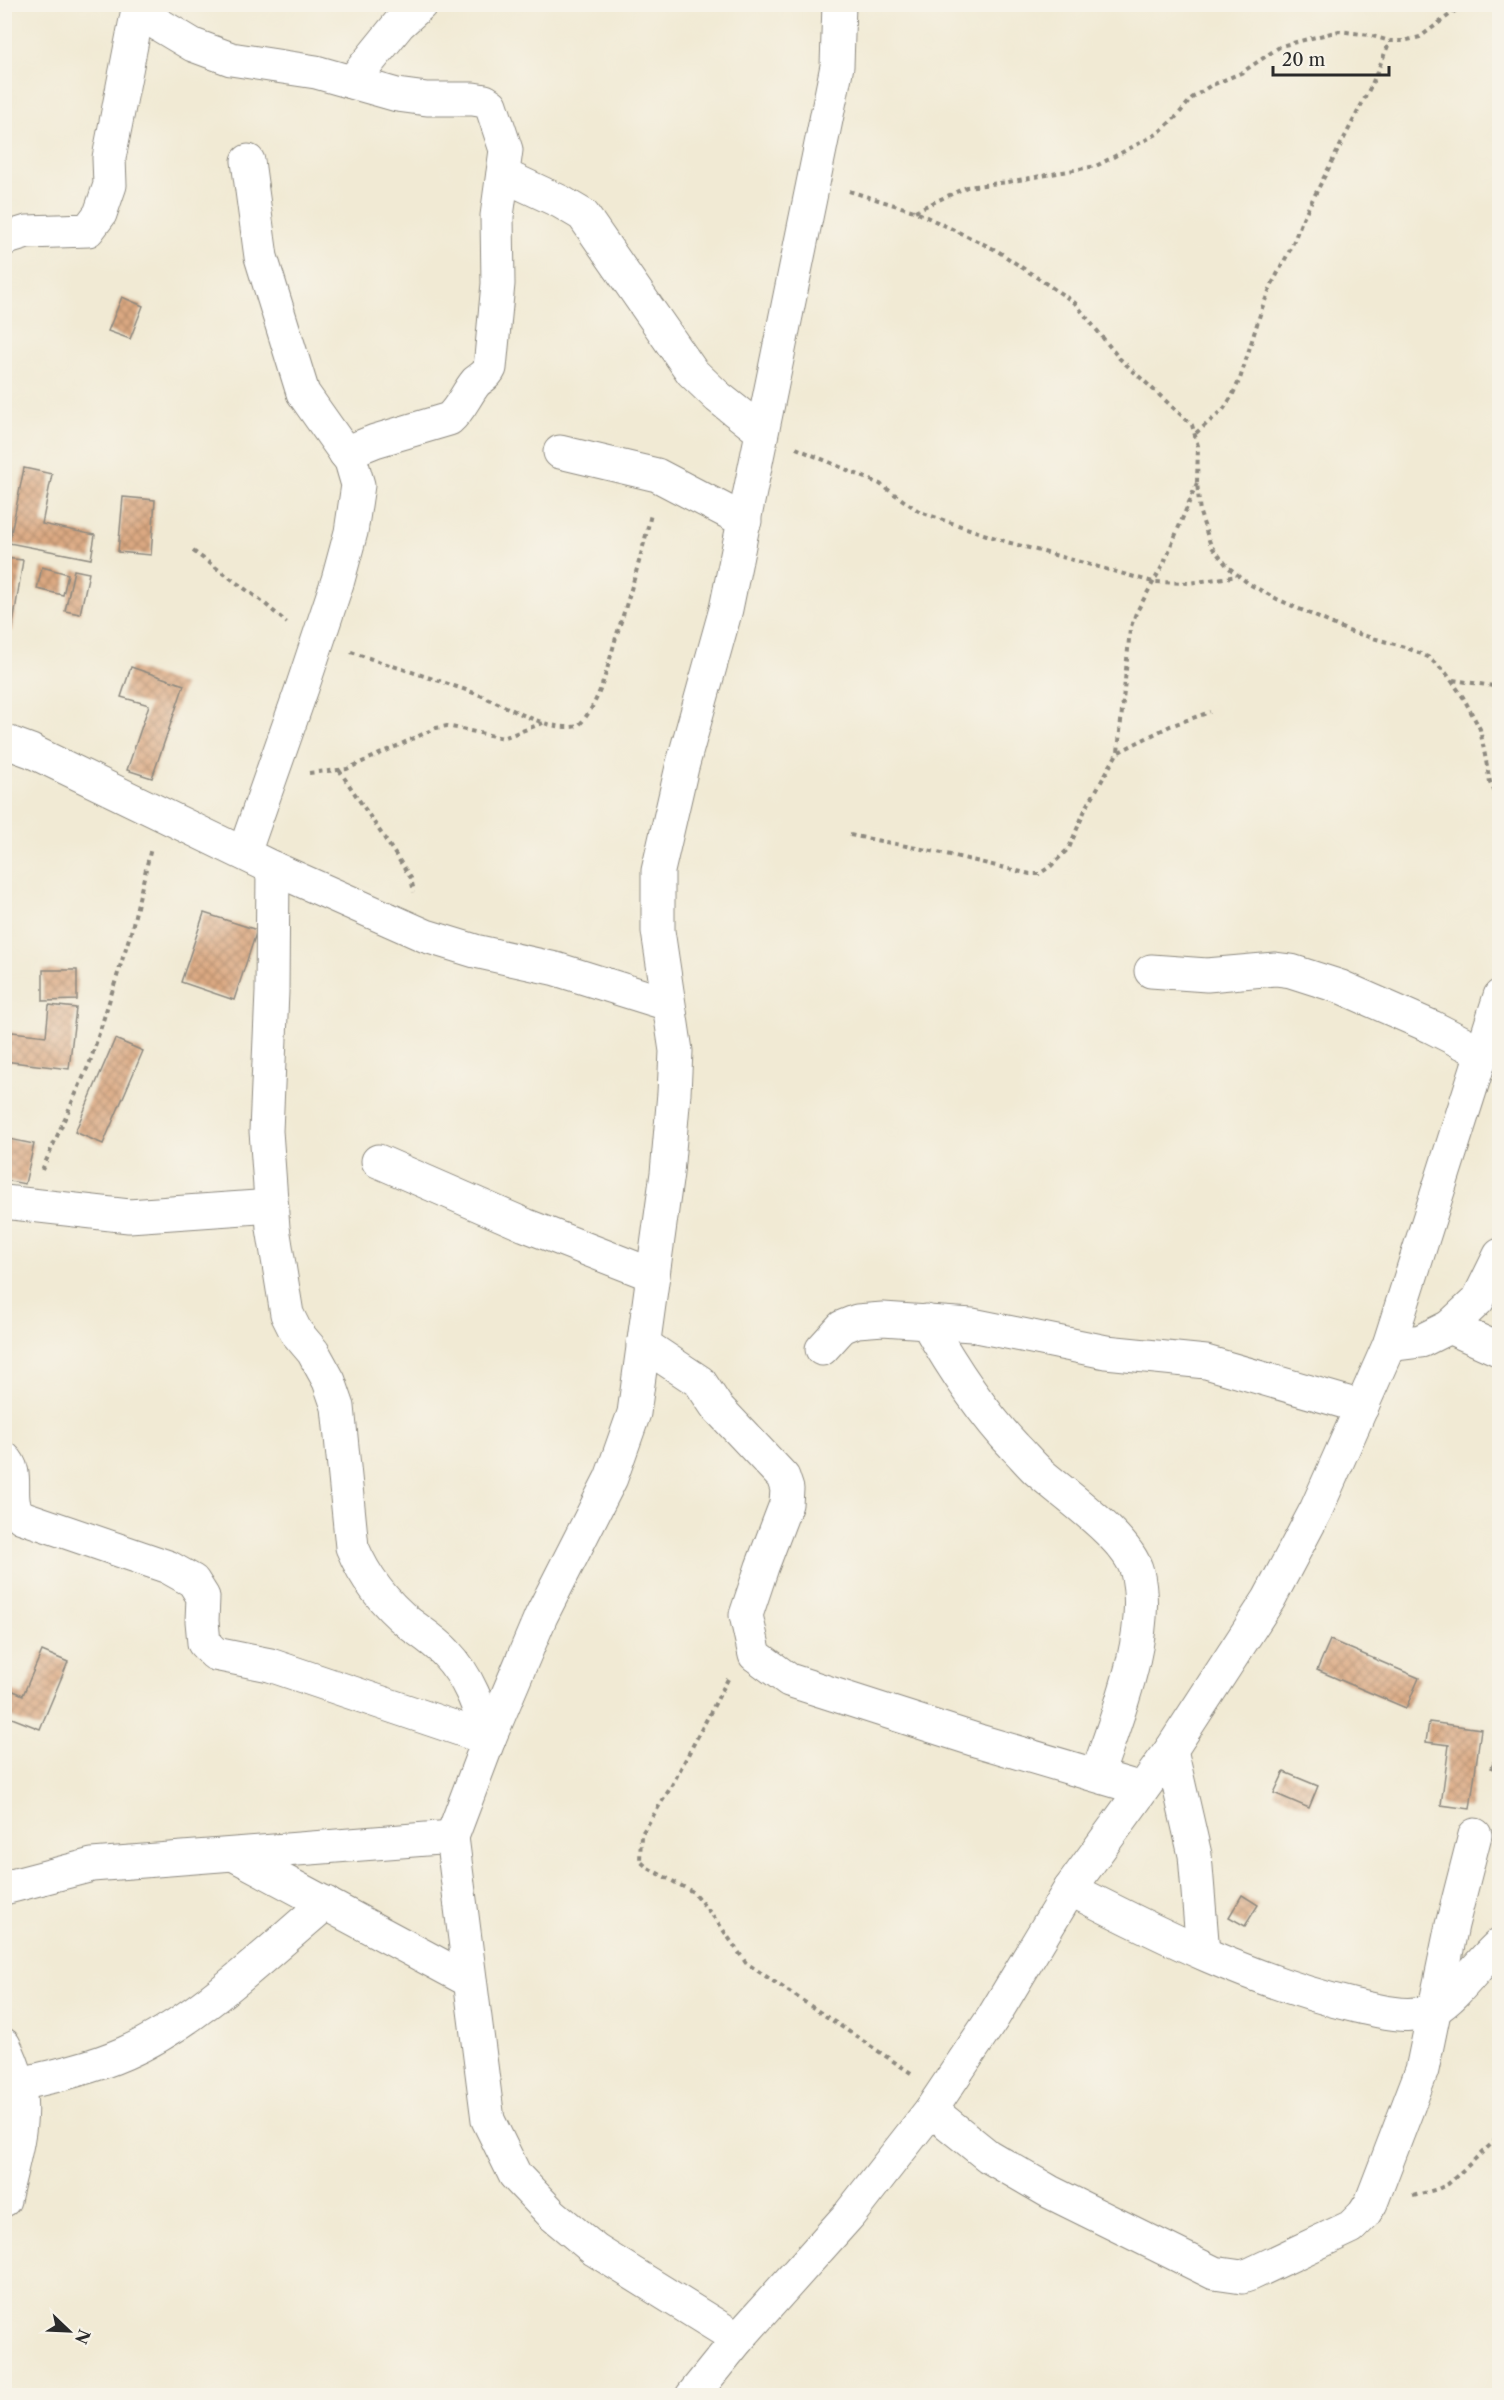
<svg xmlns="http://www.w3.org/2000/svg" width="1504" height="2400" viewBox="0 0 1504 2400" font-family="'Libre Caslon Text',serif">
  <defs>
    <pattern id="building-cross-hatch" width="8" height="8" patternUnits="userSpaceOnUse" patternTransform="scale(1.5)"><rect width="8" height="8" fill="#dba982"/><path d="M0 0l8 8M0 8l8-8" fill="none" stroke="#b28a6b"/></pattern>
  </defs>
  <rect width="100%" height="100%" fill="#f7f3e8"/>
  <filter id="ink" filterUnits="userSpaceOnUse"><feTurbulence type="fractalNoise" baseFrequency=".0167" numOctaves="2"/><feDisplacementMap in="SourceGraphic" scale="12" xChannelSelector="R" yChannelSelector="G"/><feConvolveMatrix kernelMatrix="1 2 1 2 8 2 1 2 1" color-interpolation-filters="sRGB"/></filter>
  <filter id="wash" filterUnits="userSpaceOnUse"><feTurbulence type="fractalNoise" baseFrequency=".008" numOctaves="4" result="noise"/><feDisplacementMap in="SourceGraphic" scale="24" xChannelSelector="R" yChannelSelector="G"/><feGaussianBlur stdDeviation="1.35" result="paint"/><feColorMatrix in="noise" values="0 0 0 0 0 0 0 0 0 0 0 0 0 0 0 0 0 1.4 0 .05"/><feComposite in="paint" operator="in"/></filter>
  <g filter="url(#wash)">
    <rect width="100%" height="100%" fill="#f1ead4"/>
    <g id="blocks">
      <g fill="url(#building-cross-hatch)">
        <path d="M122 297 143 306 130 339 108 331Z"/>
        <path d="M24 468 52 474 42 524 95 535 91 559 9 543Z"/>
        <path d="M123 497 155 500 151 555 118 552Z"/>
        <path d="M4 558 23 560 12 631 4 630Z"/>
        <path d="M42 567 68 574 63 595 37 589Z"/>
        <path d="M74 570 89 573 80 614 65 611Z"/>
        <path d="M131 667 184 685 152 778 127 770 149 705 121 697Z"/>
        <path d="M204 913 257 930 234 1000 181 982Z"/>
        <path d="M43 970H77V1000L43 1001Z"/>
        <path d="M49 1005 76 1008 69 1069 4 1061V1031L46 1036Z"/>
        <path d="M115 1039 143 1051 103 1144 75 1132Z"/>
        <path d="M4 1138 34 1144 25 1184 4 1180Z"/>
        <path d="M1330 1640 1419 1678 1406 1708 1317 1670Z"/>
        <path d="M42 1651 68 1662 40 1729 4 1715V1687L23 1695Z"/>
        <path d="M1429 1722 1481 1729 1470 1809 1441 1805 1449 1745 1426 1742Z"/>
        <path d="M1499 1748H1500V1771L1491 1768Z"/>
        <path d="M1284 1772 1318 1786 1309 1808 1274 1793Z"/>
        <path d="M1242 1895 1258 1905 1245 1926 1229 1917Z"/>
      </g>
    </g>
  </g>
  <g filter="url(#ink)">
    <use href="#blocks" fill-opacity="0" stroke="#8e8a80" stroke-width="1.5"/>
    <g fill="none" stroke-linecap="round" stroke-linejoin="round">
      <g stroke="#8e8a80" stroke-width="35">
        <g id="street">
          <path d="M138 12 193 45 231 59 316 72 397 95 427 99H473L485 101 491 105 506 150 497 216 498 284 490 368C487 375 482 377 476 382 466 394 461 409 449 419L375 441 345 453"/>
          <path d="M352 82 399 24 421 4"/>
          <path d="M503 175 561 202 583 215 692 372 718 397 761 431"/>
          <path d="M4 239 27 232 88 230 100 214 110 185 109 158 139 4"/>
          <path d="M560 452 657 475 745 521"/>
          <path d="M4 741 31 751 273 868 426 936 475 951 556 969 668 1004"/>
          <path d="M244 853 302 688 338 580 351 532 358 485 351 461 303 393 261 257 248 161"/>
          <path d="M273 868 272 992 266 1131 273 1228 287 1314 296 1332 313 1352 329 1381 338 1407 352 1547C365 1578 384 1603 410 1624 422 1633 436 1642 446 1653 469 1677 479 1707 489 1739"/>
          <path d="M1151 971 1207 975 1275 969 1291 971 1341 987 1432 1027 1481 1052"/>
          <path d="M378 1161 525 1225 653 1275"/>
          <path d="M4 1202 129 1216 272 1206"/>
          <path d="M926 1321C951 1365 979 1409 1015 1447 1023 1455 1031 1465 1040 1473 1066 1496 1129 1539 1137 1572 1152 1632 1116 1719 1097 1775"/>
          <path d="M1449 1327 1500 1350"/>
          <path d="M643 1344 700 1382 716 1406 783 1477 787 1489 786 1504 762 1567 746 1615 755 1655 789 1680 979 1741 1142 1789"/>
          <path d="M1389 1345 1421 1341 1449 1327 1478 1300 1500 1255"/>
          <path d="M822 1349 842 1327 857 1321 883 1319 972 1325 1106 1352 1206 1362 1362 1407"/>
          <path d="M4 1458C22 1474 3 1503 22 1517L168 1567 193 1581 203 1597 202 1621 204 1643 215 1654 270 1665 489 1739"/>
          <path d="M1171 1750 1195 1855 1203 1953"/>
          <path d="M235 1855 470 1981"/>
          <path d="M4 1888 92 1865 452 1837"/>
          <path d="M1070 1889C1162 1936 1254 1982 1356 2006 1380 2011 1412 2021 1436 2008 1458 1995 1479 1962 1500 1944"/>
          <path d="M4 2045C34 2103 17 2140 4 2200"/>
          <path d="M20 2084C55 2076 91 2068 125 2053 198 2021 265 1954 326 1903"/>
          <path d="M931 2110 988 2156 1050 2192 1214 2273 1242 2277 1251 2274 1351 2227 1364 2214 1371 2203 1422 2070 1452 1925 1475 1835"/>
          <path d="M738 2339 595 2250 553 2215 515 2175 488 2120 452 1837 489 1739 541 1616 611 1478 634 1413 667 1173 674 1093 676 1051 658 931V871L682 767 726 609 837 66 839 4"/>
          <path d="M692 2396 738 2339 849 2215 931 2110 992 2019 1070 1889 1171 1750 1269 1599 1316 1510 1389 1345 1500 996"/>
        </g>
      </g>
      <g stroke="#8e8a80" stroke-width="4" stroke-dasharray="4.5 4.5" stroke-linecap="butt">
        <path d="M849 191 914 211 996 250 1075 303 1119 358 1192 425 1198 446 1197 482 1200 513 1211 546 1228 567 1249 584 1277 599 1348 631 1405 647 1428 657 1446 673 1463 697 1480 729 1490 782 1500 802"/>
        <path d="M915 211 967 187 1008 182 1096 166 1157 134 1177 116 1192 98 1210 86 1241 73 1281 46 1339 31 1369 35 1390 41H1403L1420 37 1464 4"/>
        <path d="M1196 433 1223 410 1232 396 1240 379 1262 308 1272 284 1291 248 1303 218 1372 84 1390 41"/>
        <path d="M796 448 880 484 920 512 1007 542 1153 582 1189 583 1238 576"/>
        <path d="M193 551 263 602 287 623"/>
        <path d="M351 652C391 666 433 678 474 693 504 703 546 733 578 726 601 703 608 664 617 634 630 594 642 554 651 514"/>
        <path d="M1453 680 1500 687"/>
        <path d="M1119 752 1170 726 1210 712"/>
        <path d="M339 770 411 878 414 892"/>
        <path d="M309 773 347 769 436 728 447 726 503 738 543 723"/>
        <path d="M850 835 942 853 1030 874H1039L1051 866 1069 848 1085 810 1118 752 1130 629 1136 613 1164 563 1197 483"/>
        <path d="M42 1170 90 1062 131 932 151 848"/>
        <path d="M728 1679 671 1787 641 1835 640 1861 648 1868 693 1892 717 1921 746 1963 911 2073"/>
        <path d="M1413 2196 1438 2189 1448 2184 1500 2136"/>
      </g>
      <use href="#street" stroke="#fff" stroke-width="33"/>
    </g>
  </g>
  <rect width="1504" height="2400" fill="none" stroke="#f7f3e8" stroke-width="24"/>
  <g transform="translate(69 2331) rotate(113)" stroke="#f7f3e8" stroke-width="4.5" paint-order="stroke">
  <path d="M0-4.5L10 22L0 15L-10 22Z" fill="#2b2b2b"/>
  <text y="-9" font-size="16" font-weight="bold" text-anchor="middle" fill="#2b2b2b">N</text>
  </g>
  <path d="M1273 66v9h116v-9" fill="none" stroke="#2b2b2b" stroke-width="3"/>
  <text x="1282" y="66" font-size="18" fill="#2b2b2b" stroke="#f7f3e8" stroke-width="4.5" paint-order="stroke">20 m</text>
</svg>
